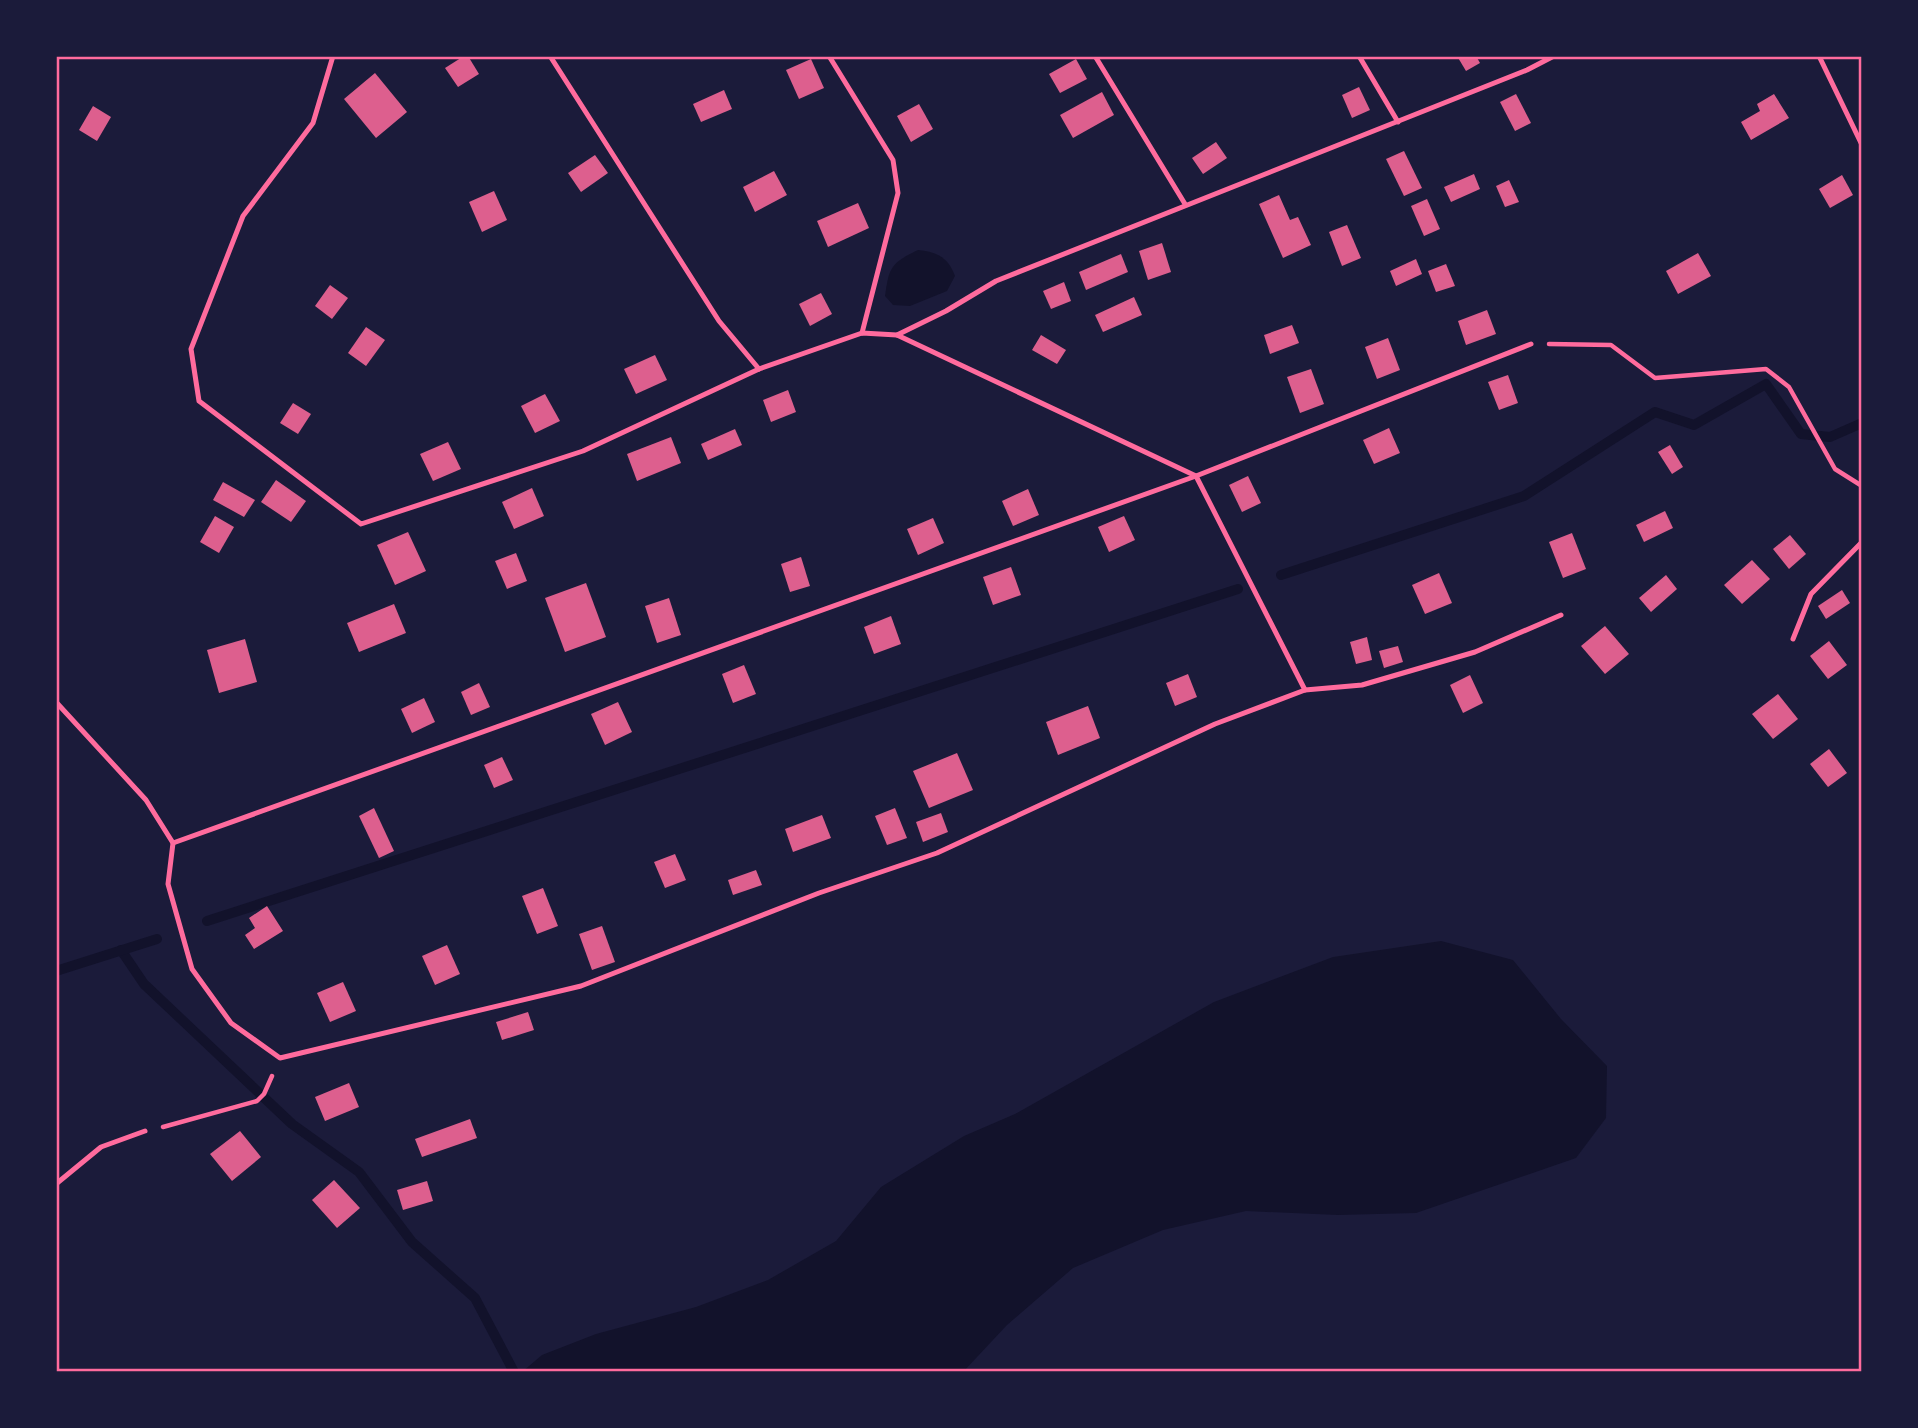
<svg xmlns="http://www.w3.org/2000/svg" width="1918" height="1428" viewBox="0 0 1918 1428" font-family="Rubik,sans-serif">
  <rect width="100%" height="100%" fill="#1b1b3a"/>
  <g fill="#12122b">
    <path d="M918 250C937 252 948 257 955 276L947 291 910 306 893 305 885 296C889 267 891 263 918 250Z"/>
    <path d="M1441 941 1513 960 1561 1019 1607 1066 1606 1118 1576 1158 1416 1213 1338 1215 1246 1211 1163 1230 1073 1268 1007 1325 963 1372H522L542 1355 596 1334 696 1307 768 1280 836 1241 881 1187 964 1136 1015 1114 1214 1002 1333 957Z"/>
  </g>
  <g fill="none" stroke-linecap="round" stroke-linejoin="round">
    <g stroke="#12122b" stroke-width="10">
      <path d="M1281 575 1524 496 1655 412 1694 425 1766 384 1801 434 1830 437 1862 423"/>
      <path d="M207 921 1238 589"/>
      <path d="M121 950 144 984 292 1124 359 1172 412 1242 475 1298 514 1372"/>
      <path d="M56 971 157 939"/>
    </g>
  </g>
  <g fill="#dd5f8e">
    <path d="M464 56H468L479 74 458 87 445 68Z"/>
    <path d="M1457 56H1476L1480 63 1466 71Z"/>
    <path d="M811 59 824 88 799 99 786 70Z"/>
    <path d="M1076 59 1087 79 1060 93 1049 74Z"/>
    <path d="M375 73 407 112 376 138 344 99Z"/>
    <path d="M1359 87 1370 110 1352 118 1342 95Z"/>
    <path d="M724 90 732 109 701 122 693 104Z"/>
    <path d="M1102 92 1114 115 1073 138 1060 115Z"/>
    <path d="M1516 94 1531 123 1515 131 1500 102Z"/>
    <path d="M1774 94 1789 118 1751 140 1741 122 1760 111 1757 104Z"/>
    <path d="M919 104 933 129 911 142 897 116Z"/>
    <path d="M93 106 111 117 97 141 79 130Z"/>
    <path d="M1216 142 1227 158 1203 174 1192 158Z"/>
    <path d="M1404 151 1422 188 1404 196 1386 159Z"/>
    <path d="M595 155 608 173 581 192 568 173Z"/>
    <path d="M774 171 787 195 755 212 743 187Z"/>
    <path d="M1474 174 1480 189 1451 202 1444 187Z"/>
    <path d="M1842 175 1853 195 1830 208 1819 189Z"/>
    <path d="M1509 180 1519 202 1505 207 1496 186Z"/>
    <path d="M494 191 507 220 482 232 469 202Z"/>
    <path d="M1279 195 1290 220 1298 217 1311 245 1283 258 1259 204Z"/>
    <path d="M1427 199 1440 229 1424 236 1411 206Z"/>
    <path d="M858 203 869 228 828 247 817 221Z"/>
    <path d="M1347 225 1361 258 1342 266 1329 232Z"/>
    <path d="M1162 243 1171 272 1148 280 1139 251Z"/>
    <path d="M1698 253 1711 276 1678 294 1666 271Z"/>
    <path d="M1121 254 1128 272 1086 290 1079 272Z"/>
    <path d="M1416 259 1422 274 1396 286 1390 271Z"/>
    <path d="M1446 264 1455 286 1436 292 1428 271Z"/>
    <path d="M1064 282 1071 301 1051 309 1043 291Z"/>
    <path d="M330 285 348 298 332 319 315 306Z"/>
    <path d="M821 293 832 314 810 326 799 304Z"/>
    <path d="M1134 297 1142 315 1103 332 1095 315Z"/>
    <path d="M1487 310 1496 334 1466 345 1458 321Z"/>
    <path d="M1292 325 1299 343 1270 354 1264 335Z"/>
    <path d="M366 327 385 340 366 366 348 353Z"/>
    <path d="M1041 335 1066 350 1057 364 1032 350Z"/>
    <path d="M1388 338 1400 370 1377 379 1365 347Z"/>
    <path d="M655 355 667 380 636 394 624 369Z"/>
    <path d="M1311 369 1324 404 1300 413 1287 377Z"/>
    <path d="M1508 375 1518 403 1499 410 1488 382Z"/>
    <path d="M788 390 796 412 771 422 763 400Z"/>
    <path d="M545 394 560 421 535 433 521 406Z"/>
    <path d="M293 403 311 414 298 434 280 423Z"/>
    <path d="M1389 428 1400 453 1374 464 1363 440Z"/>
    <path d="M735 429 742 445 708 460 701 444Z"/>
    <path d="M671 437 681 463 637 481 627 454Z"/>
    <path d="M448 442 461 469 433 481 420 454Z"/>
    <path d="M1670 445 1683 467 1672 474 1658 452Z"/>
    <path d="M1248 476 1261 503 1242 512 1229 485Z"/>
    <path d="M276 480 306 501 291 522 261 502Z"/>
    <path d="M223 482 255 500 244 517 213 500Z"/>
    <path d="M532 488 544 516 514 529 502 502Z"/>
    <path d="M1028 489 1039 515 1013 526 1002 501Z"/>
    <path d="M1665 511 1673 528 1644 542 1636 525Z"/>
    <path d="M215 516 234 527 219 553 200 542Z"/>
    <path d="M1124 516 1135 540 1109 552 1098 527Z"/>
    <path d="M933 518 944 543 918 555 907 529Z"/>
    <path d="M408 532 426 571 395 585 377 545Z"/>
    <path d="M1572 533 1586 569 1563 578 1549 542Z"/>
    <path d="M1790 535 1806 554 1789 569 1773 549Z"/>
    <path d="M516 553 527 581 507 589 495 561Z"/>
    <path d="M801 557 810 586 790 592 781 564Z"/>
    <path d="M1752 560 1770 579 1742 604 1724 585Z"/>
    <path d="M1011 567 1021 595 993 605 983 577Z"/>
    <path d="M1439 573 1452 603 1425 614 1412 585Z"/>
    <path d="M1666 575 1677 589 1651 612 1639 598Z"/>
    <path d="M586 583 606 637 565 652 545 598Z"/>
    <path d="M1842 590 1850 603 1826 619 1818 606Z"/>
    <path d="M669 598 681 635 657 643 645 606Z"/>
    <path d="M394 604 406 633 359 652 347 623Z"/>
    <path d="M891 616 901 644 874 654 864 627Z"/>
    <path d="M1605 626 1629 654 1605 674 1581 646Z"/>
    <path d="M1367 637 1372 660 1356 664 1350 642Z"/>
    <path d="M245 639 257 682 219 693 207 650Z"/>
    <path d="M1829 641 1847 665 1828 679 1810 656Z"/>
    <path d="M1398 646 1403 662 1384 668 1379 651Z"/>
    <path d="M744 665 756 694 733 703 722 674Z"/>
    <path d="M1188 674 1197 697 1175 706 1166 683Z"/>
    <path d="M1470 675 1483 703 1463 713 1450 685Z"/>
    <path d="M479 683 490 707 471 715 461 692Z"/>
    <path d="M1778 694 1798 719 1773 739 1752 714Z"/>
    <path d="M424 698 435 722 412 733 401 709Z"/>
    <path d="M618 702 632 732 605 745 591 714Z"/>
    <path d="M1088 706 1100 738 1058 755 1046 722Z"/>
    <path d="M1829 749 1847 773 1828 787 1810 764Z"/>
    <path d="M957 753 973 790 929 808 913 771Z"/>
    <path d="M502 757 513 780 494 788 484 765Z"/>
    <path d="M374 808 394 851 379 858 359 816Z"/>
    <path d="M895 808 907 838 887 845 875 816Z"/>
    <path d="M941 813 948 832 923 842 916 822Z"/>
    <path d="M822 815 831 838 793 852 785 829Z"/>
    <path d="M675 854 686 880 665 888 654 862Z"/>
    <path d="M756 870 762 885 733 895 728 880Z"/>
    <path d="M543 888 558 926 537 934 522 896Z"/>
    <path d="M267 906 283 931 254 949 245 935 255 928 249 918Z"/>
    <path d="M602 926 615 962 592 970 579 934Z"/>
    <path d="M447 945 460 974 435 985 422 956Z"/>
    <path d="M343 982 356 1011 330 1022 317 993Z"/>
    <path d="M528 1012 534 1030 502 1040 496 1022Z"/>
    <path d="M349 1083 359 1107 325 1121 315 1097Z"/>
    <path d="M470 1119 477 1138 422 1157 415 1139Z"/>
    <path d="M240 1131 261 1157 232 1181 210 1154Z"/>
    <path d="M334 1180 360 1208 337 1228 312 1200Z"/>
    <path d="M427 1181 433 1201 403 1210 397 1190Z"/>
  </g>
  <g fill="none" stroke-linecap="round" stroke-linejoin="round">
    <g stroke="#ff6b9d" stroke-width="4.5">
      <path d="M1549 344 1611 345 1655 378 1766 369 1789 387 1835 469 1862 486"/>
      <path d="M163 1127 257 1101 264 1094 272 1076"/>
    </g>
    <g stroke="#ff6b9d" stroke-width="5">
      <path d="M333 56 313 123 243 216 191 349 199 401 361 524 583 451 759 369 862 333 897 335 946 311 996 281 1527 70 1554 56"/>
      <path d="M550 56 719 321 759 369"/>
      <path d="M829 56 893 160 898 193 862 333"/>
      <path d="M1095 56 1185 204"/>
      <path d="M1359 56 1398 122"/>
      <path d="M1819 56 1862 145"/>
      <path d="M897 335 1196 476 1305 690"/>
      <path d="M1793 639 1811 594 1862 542"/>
      <path d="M56 702 146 800 173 843 168 884 192 969 231 1023 280 1058 581 986 819 893 937 853 1215 724 1305 690 1362 685 1475 652 1561 615"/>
      <path d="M173 843 1196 476 1531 344"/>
      <path d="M56 1184 101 1147 145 1131"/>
    </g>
  </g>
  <rect width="1918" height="1428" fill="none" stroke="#1b1b3a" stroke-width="116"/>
  <rect x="58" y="58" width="1802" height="1312" fill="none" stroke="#ff6b9d" stroke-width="2.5"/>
</svg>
